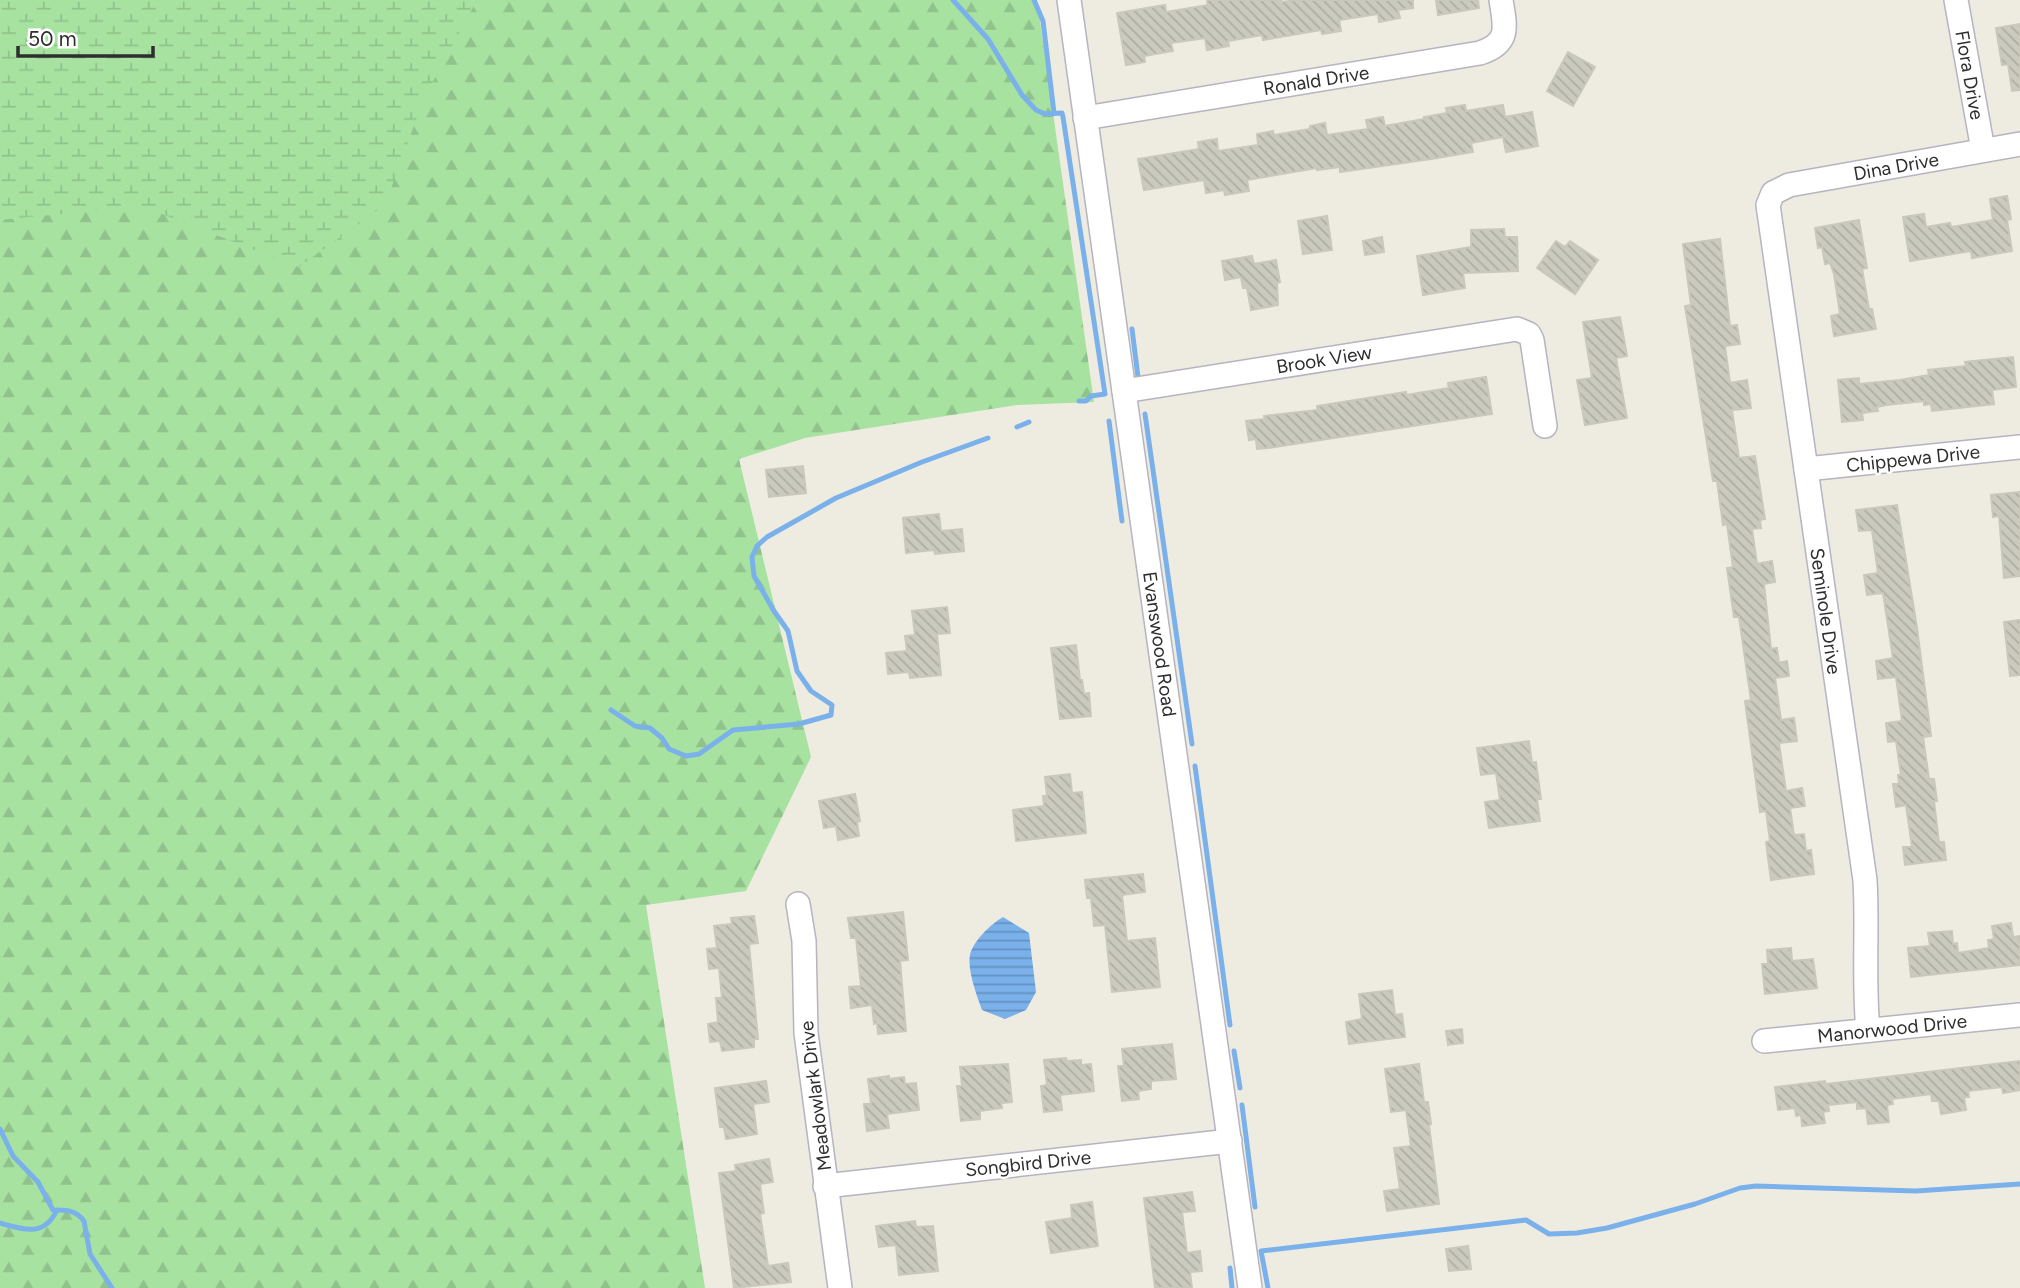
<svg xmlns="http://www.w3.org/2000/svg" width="2020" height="1288" viewBox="0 0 2020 1288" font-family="Figtree,sans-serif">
  <defs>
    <pattern id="forest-firs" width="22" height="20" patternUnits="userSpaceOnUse" patternTransform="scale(1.75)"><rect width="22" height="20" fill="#a7e2a1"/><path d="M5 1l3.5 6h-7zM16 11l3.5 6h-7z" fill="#90c28b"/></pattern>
    <pattern id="wetland-marsh" width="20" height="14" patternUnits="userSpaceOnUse" patternTransform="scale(1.75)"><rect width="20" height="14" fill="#a7e2a1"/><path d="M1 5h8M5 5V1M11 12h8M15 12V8" fill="none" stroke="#90c28b"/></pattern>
    <pattern id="water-rules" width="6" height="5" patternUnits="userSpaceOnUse" patternTransform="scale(1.75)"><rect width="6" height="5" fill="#7ab1eb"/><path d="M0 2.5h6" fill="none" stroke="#6490bf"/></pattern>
    <pattern id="building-back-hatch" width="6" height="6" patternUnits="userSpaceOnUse" patternTransform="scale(1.75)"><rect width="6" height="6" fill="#cacabf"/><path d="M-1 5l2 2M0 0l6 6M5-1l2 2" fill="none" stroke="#aeaea4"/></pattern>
  </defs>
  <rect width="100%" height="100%" fill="#eeece1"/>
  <path fill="url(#forest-firs)" d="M0 0H1037L1094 402 1017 405 856 430 805 438 739 459 811 757 746 891 646 905 705 1288H0Z"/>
  <path fill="url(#wetland-marsh)" d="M0 0H477L424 98 385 205 299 267 141 206 0 220Z"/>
  <path fill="url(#water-rules)" d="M1003 917 1029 933 1036 992 1026 1010 1005 1019 982 1010C977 996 967 970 970 955 973 941 991 924 1003 917Z"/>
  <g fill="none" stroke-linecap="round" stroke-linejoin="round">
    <g stroke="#7ab1eb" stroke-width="5">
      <path d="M953 0 988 39 1022 95 1036 110 1045 114 1062 113 1063 117 1105 394 1091 396 1086 401H1079"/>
      <path d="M1034 0 1043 21 1054 113"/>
      <path d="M1132 329 1138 377"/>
      <path d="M1145 414 1192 744"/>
      <path d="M1109 421 1122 521"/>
      <path d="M1017 427 1029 422"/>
      <path d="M611 710 635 726 650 728 662 738 669 749 686 756 699 754 733 730 799 724 831 715 832 705 811 691 797 671 788 631 774 611 754 576 752 557 757 546 767 537 836 498 922 462 988 438"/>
      <path d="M1195 766 1230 1025"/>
      <path d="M1234 1051 1240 1088"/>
      <path d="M1242 1105 1255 1207"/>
      <path d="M0 1129 13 1156 38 1182 53 1210C66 1210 76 1210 84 1221L90 1254 112 1288"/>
      <path d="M0 1223C25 1230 44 1237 57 1210"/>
      <path d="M1230 1268 1232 1288"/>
      <path d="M1268 1288 1261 1251 1526 1220 1549 1234 1577 1233 1607 1228 1695 1204 1740 1188 1756 1186 1916 1191 2020 1184"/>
    </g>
  </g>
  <g fill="url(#building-back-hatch)" stroke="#cac8ba" stroke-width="2">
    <path d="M1207 0H1281L1282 2 1296 0H1413V8L1398 10 1400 18 1379 22 1378 14 1339 20 1341 31 1322 34 1321 30 1263 40 1262 35 1228 41 1229 46 1207 50 1205 38 1171 43 1173 51 1144 56 1145 62 1126 65 1117 13 1165 5 1166 12 1208 5Z"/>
    <path d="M1436 0H1478L1479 8 1438 15Z"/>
    <path d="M2020 24V90L2012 91 2008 64 2002 65 1996 28Z"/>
    <path d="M1568 52 1595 67 1573 106 1547 91Z"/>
    <path d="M1465 105 1466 111 1503 105 1505 117 1532 112 1538 146 1506 152 1503 137 1471 143 1473 152 1431 159 1340 172V167L1317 170V168L1247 180 1249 191 1225 195 1224 190 1206 193 1204 180 1144 190 1138 159 1199 149 1198 142 1217 139 1218 151 1258 145 1257 134 1273 131 1274 135 1310 129V126L1325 123 1327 135 1368 129 1366 120 1383 117 1385 126 1424 119V117L1447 113 1446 108Z"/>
    <path d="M2007 196 2011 219 2007 220 2012 251 1972 258 1971 251 1910 261 1903 217 1924 214 1926 227 1950 223 1951 227 1993 220 1990 199Z"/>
    <path d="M1327 216 1332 250 1303 254 1298 221Z"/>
    <path d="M1859 220 1867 268 1862 269 1869 309H1872L1876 329 1834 336 1831 316 1840 314 1834 274 1830 263 1825 264 1822 247 1818 248 1815 228Z"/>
    <path d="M1504 229 1505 237H1517L1518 271 1463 273 1465 288 1423 295 1417 256 1471 247V230Z"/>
    <path d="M1382 237 1384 252 1365 255 1363 241Z"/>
    <path d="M1720 239 1730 326 1737 325 1740 344 1725 346 1730 383 1747 380 1751 408 1732 410 1739 458 1755 456 1765 519 1760 520 1761 528 1752 529 1757 564 1772 561 1775 582 1764 584 1771 649 1777 648 1779 663 1787 661 1789 676 1775 678 1781 720 1794 718 1797 741 1779 743 1786 791 1802 788 1805 806 1790 808 1794 835 1804 834 1806 851 1811 850 1814 874 1771 880 1766 842 1770 841 1766 811 1760 812 1745 701 1751 700 1739 617H1734L1727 568 1733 567 1727 524 1723 525 1717 481H1713L1685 306 1691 305 1683 244Z"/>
    <path d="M1556 241 1565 247 1570 241 1598 260 1575 294 1537 268Z"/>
    <path d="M1252 256 1254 264 1276 260 1280 282 1277 283 1278 305 1251 310 1247 288H1243L1241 277 1225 280 1222 261Z"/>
    <path d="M1620 317 1627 356 1616 358 1627 418 1585 425 1577 380 1592 378 1583 322Z"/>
    <path d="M2013 357 2016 387 1992 390 1994 404 1932 411 1931 404 1924 405V401L1886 405 1877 407 1878 411 1862 413 1863 420 1842 422 1838 380 1859 378V384L1900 380 1929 375 1928 370 1966 366 1965 362Z"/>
    <path d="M1486 377 1492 414 1268 448 1257 449 1256 439 1249 440 1246 421 1265 419 1264 416 1318 410 1317 406 1406 392V395L1449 388 1448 383Z"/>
    <path d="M803 466 806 493 769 497 766 470Z"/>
    <path d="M2020 492V576L2004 578 1999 516 1993 517 1991 495Z"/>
    <path d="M1897 505 1917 628 1931 736 1923 737 1929 779H1934L1937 801H1934L1939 842H1944L1946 860 1905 865 1903 847H1912L1906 805 1896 807 1893 784H1899L1898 775H1901L1896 741 1888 742 1886 723 1902 721 1896 677 1878 679 1876 661 1893 658 1883 593 1867 595 1864 575 1878 573 1872 530 1859 531 1856 510Z"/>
    <path d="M939 514 941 531 962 529 964 551 935 554 934 550 906 553 903 518Z"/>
    <path d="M947 607 950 633 937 634 941 675 910 678 909 672 888 674 886 653 907 651 905 636 915 635 912 611Z"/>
    <path d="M2020 620V675L2010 676 2004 622Z"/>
    <path d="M1076 645 1080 680H1082L1084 694 1089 693 1091 716 1060 719 1051 648Z"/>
    <path d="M1529 741 1532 763 1536 762 1541 799H1537L1540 821 1489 828 1485 802 1500 800 1496 773 1481 775 1477 748Z"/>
    <path d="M1070 774 1072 793 1082 792 1086 833 1016 841 1013 810 1044 806 1043 796H1047L1045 777Z"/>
    <path d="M855 794 860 821 857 822 859 836 838 840 836 826 824 828 819 801Z"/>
    <path d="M1143 874 1145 892 1122 895 1127 941 1155 938 1160 987 1112 992 1105 925 1094 926 1091 898H1087L1085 880Z"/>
    <path d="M903 912 908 960 900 961 906 1031 878 1034 877 1023 874 1024 872 1005 851 1008 849 987 861 986 856 938H851L848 918Z"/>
    <path d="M754 916 758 943 749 944 758 1039H754V1047L722 1051 720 1041 710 1042 708 1024 718 1022 716 998H722L719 968 709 969 707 949 717 948 714 926 732 924 731 918Z"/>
    <path d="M2011 923 2013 937 2020 936V965L1911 977 1908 948 1930 946 1928 933 1952 931 1953 944 1957 943 1958 953 1989 948 1988 940 1994 939 1992 926Z"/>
    <path d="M1791 948 1792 961 1813 959 1817 988 1765 994 1762 964H1768L1767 950Z"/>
    <path d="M1392 990 1395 1015 1402 1014 1405 1037 1349 1044 1346 1022 1362 1019 1359 994Z"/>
    <path d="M1462 1029 1463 1043 1448 1045 1446 1031Z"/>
    <path d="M1172 1044 1176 1079 1151 1081V1089L1138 1091 1139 1099 1122 1101 1118 1066H1124L1122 1049Z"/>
    <path d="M1066 1058 1067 1061 1081 1060V1065L1091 1064 1094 1091 1060 1095 1062 1110 1044 1112 1041 1086 1047 1085 1044 1060Z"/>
    <path d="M2020 1061V1090L2003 1093 2002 1087 1968 1091 1969 1097H1964L1966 1110 1941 1114 1939 1101H1932L1931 1094 1892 1099 1893 1104 1887 1105 1889 1122 1868 1124 1866 1108 1857 1109V1102L1828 1105 1829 1111 1823 1112 1825 1123 1802 1126 1801 1115 1796 1116 1795 1108 1778 1110 1775 1087 1825 1081 1826 1084Z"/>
    <path d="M1008 1064 1012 1102 1001 1103 1002 1108 980 1111V1119L961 1121 957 1086H962L960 1067Z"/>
    <path d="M1419 1064 1424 1102H1428L1431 1124 1429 1125 1439 1204 1387 1211 1384 1191 1400 1189 1394 1148 1411 1146 1406 1110 1391 1112 1385 1069Z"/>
    <path d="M889 1076V1079L904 1077 905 1084 916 1083 919 1110 887 1114 889 1128 867 1131 864 1104H871L868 1079Z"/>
    <path d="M766 1081 769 1102 753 1104 757 1134 726 1139 724 1127H720L715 1088Z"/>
    <path d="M769 1159 773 1182 760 1184 764 1213 760 1214 768 1266 788 1263 791 1282 734 1288 719 1173 736 1171 735 1165Z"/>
    <path d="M1192 1192 1195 1211 1182 1212 1187 1253 1200 1251 1202 1271 1190 1272 1192 1288H1155L1144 1198Z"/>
    <path d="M1092 1202 1098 1246 1051 1253 1046 1222 1072 1218 1071 1205Z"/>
    <path d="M915 1221 916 1227 933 1226 938 1271 899 1275 896 1245 879 1247 876 1226Z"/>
    <path d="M1468 1246 1471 1269 1449 1271 1446 1249Z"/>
  </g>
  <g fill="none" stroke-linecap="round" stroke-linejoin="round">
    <g stroke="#b5b4c0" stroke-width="26">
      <g id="minor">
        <path d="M1069 0 1250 1288"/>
        <path d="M1956 0 1983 150"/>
        <path d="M1085 118 1480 53C1511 43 1505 26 1501 0"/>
        <path d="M1124 391 1517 329 1529 334 1532 340 1545 426"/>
        <path d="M1806 469 2020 447"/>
        <path d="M798 904 804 941 806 1033 840 1288"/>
        <path d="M1868 1030C1863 980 1868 930 1865 880L1768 205 1773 193 1789 185 2020 144"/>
        <path d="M1764 1041 2020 1015"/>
        <path d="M825 1186 1230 1141"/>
      </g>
    </g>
    <use href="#minor" stroke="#fff" stroke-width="23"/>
  </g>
  <g text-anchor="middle" stroke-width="5" stroke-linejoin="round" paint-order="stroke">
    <g font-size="19" fill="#2e2e2e" stroke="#fff">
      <text transform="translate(1970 75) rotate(80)" y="7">Flora Drive</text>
      <text transform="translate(1316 80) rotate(-9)" y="7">Ronald Drive</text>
      <text transform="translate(1896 166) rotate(-10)" y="7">Dina Drive</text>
      <text transform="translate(1324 359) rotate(-9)" y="7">Brook View</text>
      <text transform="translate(1913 458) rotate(-6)" y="7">Chippewa Drive</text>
      <text transform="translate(1826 611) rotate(82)" y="7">Seminole Drive</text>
      <text transform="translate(1160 644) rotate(82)" y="7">Evanswood Road</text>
      <text transform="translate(1892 1028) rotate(-6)" y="7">Manorwood Drive</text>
      <text transform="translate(815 1096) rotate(-97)" y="7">Meadowlark Drive</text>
      <text transform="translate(1028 1163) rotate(-6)" y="7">Songbird Drive</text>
    </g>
  </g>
  <path d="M18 46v10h135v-10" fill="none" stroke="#2e2e2e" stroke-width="3.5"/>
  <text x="28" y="46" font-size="21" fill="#2e2e2e" stroke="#ffffff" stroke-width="5" paint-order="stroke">50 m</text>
</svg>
